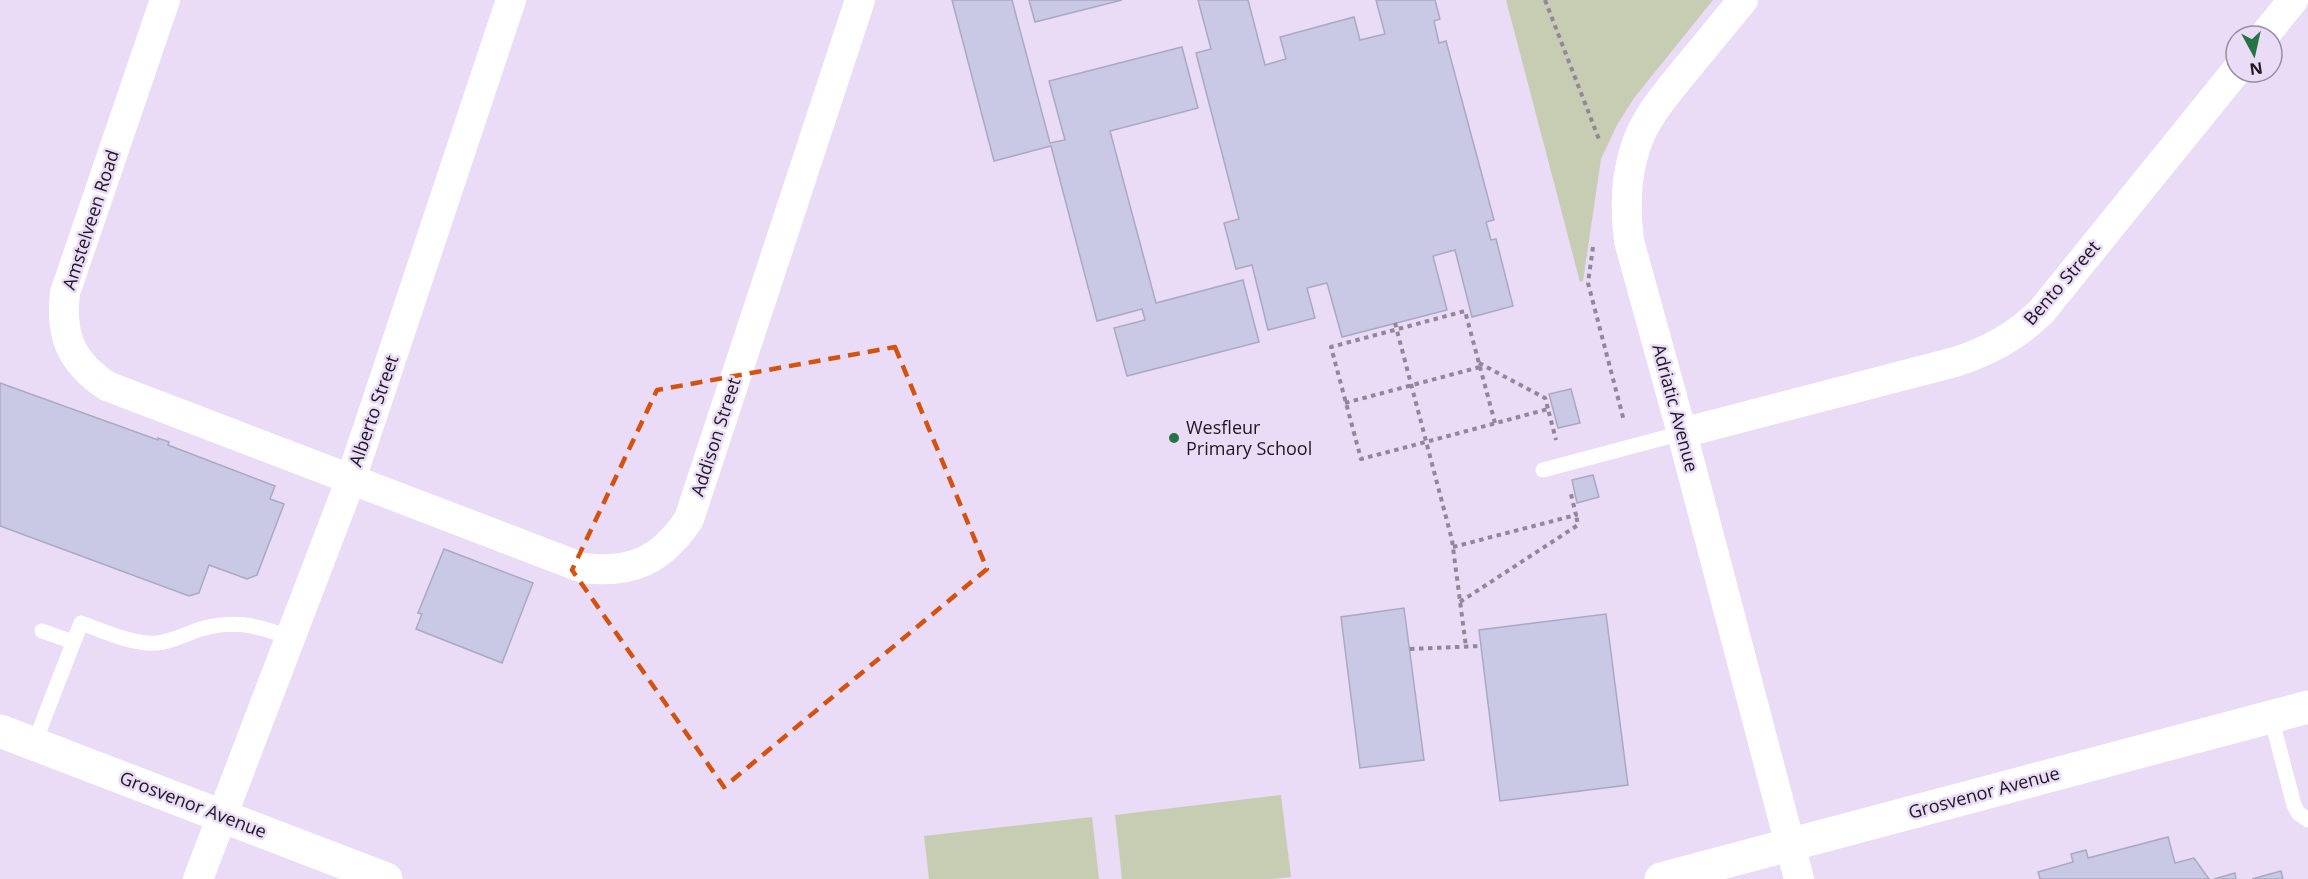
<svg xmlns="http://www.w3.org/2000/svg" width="2308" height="879" viewBox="0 0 2308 879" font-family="'Open Sans',sans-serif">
  <rect width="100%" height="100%" fill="#eadbf6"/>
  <g fill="#c7cdb2">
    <path d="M1506 0H1713L1634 98 1617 125 1601 159 1583 281 1580 282Z"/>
    <path d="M1281 795 1291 877 1272 879H1122L1115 815Z"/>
    <path d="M1092 817 1099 879H929L924 836Z"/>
  </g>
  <g fill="#c9c9e5" stroke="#a9a9c4" stroke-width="1.5">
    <path d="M952 0H1012L1050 143 1065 140 1049 81 1182 47 1198 108 1110 131 1156 303 1243 280 1259 342 1127 376 1114 328 1145 320 1142 309 1097 321 1051 146 994 161Z"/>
    <path d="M1029 0H1122L1035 22Z"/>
    <path d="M1198 0H1248L1265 65 1286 59 1280 37 1354 17 1360 40 1385 34 1376 0H1435L1440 19 1434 21 1439 43 1446 41 1494 220 1486 222 1491 240 1496 239 1513 306 1472 317 1455 250 1433 256 1447 310 1342 337 1327 283 1307 288 1315 318 1268 330 1252 265 1236 269 1224 223 1239 219 1196 53 1211 49Z"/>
    <path d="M0 383 158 440V438L169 442 168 445 275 486 270 499 284 504 257 575 247 579 209 565 199 593 189 596 0 526Z"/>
    <path d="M1571 389 1580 423 1558 428 1549 394Z"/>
    <path d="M1593 475 1599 497 1577 503 1572 480Z"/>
    <path d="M444 549 533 583 502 663 416 629 422 614 418 613Z"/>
    <path d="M1404 608 1424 760 1360 768 1341 617Z"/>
    <path d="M1606 614 1628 785 1500 801 1479 630Z"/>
    <path d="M2168 837 2175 863 2194 858 2209 879H2040L2038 872 2073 862 2071 854 2086 850 2088 858Z"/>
    <path d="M2281 871 2283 879H2252Z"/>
    <path d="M2235 873 2236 879H2214Z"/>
  </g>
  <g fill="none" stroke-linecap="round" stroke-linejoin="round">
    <g stroke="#92879a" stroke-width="4" stroke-dasharray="4.5 4.5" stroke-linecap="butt">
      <path d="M1545 0 1600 142"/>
      <path d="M1593 247 1588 283 1624 421"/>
      <path d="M1395 323 1452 540 1466 647"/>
      <path d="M1479 363 1545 398 1548 409"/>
      <path d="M1345 403 1480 367"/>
      <path d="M1495 423 1465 311 1331 347 1361 459C1423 443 1485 426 1548 409L1556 440"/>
      <path d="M1453 547 1576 515 1570 490"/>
      <path d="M1460 602 1578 525 1576 515"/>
      <path d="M1410 649 1481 646"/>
    </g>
    <g stroke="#fff" stroke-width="15">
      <path d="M1543 470 1682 433"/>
      <path d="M42 631 73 642"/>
      <path d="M2271 717 2294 805 2298 813 2308 820"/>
      <path d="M34 744 81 623C104 631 132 645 157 643 172 642 187 633 201 629 237 619 258 626 292 638"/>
    </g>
    <g stroke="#fff" stroke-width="30">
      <path d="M165 0 65 293C60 336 71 362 107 386L583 568C632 574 662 560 689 519L860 0"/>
      <path d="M1743 0C1724 23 1706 45 1687 68 1667 93 1644 118 1635 149 1625 180 1625 210 1629 241L1682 433 1799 879"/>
      <path d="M2264 36 2293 0"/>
      <path d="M1682 433 1955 362C1989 351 2015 337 2041 312L2236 71"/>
      <path d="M198 879 351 479 511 0"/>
    </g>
    <g stroke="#fff" stroke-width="33">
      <path d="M0 731 386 879"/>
      <path d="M1661 879 2308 707"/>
    </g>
  </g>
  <path fill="none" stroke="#d4520e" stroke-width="4.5" stroke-dasharray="12 8" stroke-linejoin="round" d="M895 347 987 569 724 787 572 570 657 390Z"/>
  <circle fill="#257445" stroke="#eadbf6" stroke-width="2" cx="1174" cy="438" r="6"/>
  <g text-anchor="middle" stroke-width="5" stroke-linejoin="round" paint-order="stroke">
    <g font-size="18" fill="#1c1720" stroke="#eadbf6">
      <text transform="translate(91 220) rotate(-72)" y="6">Amstelveen Road</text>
      <text transform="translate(2062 283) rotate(-49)" y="6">Bento Street</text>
      <text transform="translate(1675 408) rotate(75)" y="6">Adriatic Avenue</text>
      <text transform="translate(374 411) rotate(-71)" y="6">Alberto Street</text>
      <text transform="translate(716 437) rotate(-72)" y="6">Addison Street</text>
      <text transform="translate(1984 793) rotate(-15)" y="6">Grosvenor Avenue</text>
      <text transform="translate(193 805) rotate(21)" y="6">Grosvenor Avenue</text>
    </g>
    <g font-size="18" fill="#1c1720" stroke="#eadbf6" text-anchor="start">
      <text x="1186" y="434">Wesfleur<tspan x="1186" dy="21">Primary School</tspan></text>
    </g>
  </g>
  <g transform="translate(2254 54) rotate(172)"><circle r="28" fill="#eadbf6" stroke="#988da0" stroke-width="1.5"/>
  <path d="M0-4.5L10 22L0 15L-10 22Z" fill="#257445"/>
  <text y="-9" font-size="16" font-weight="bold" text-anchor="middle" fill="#1c1720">N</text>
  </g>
</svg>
